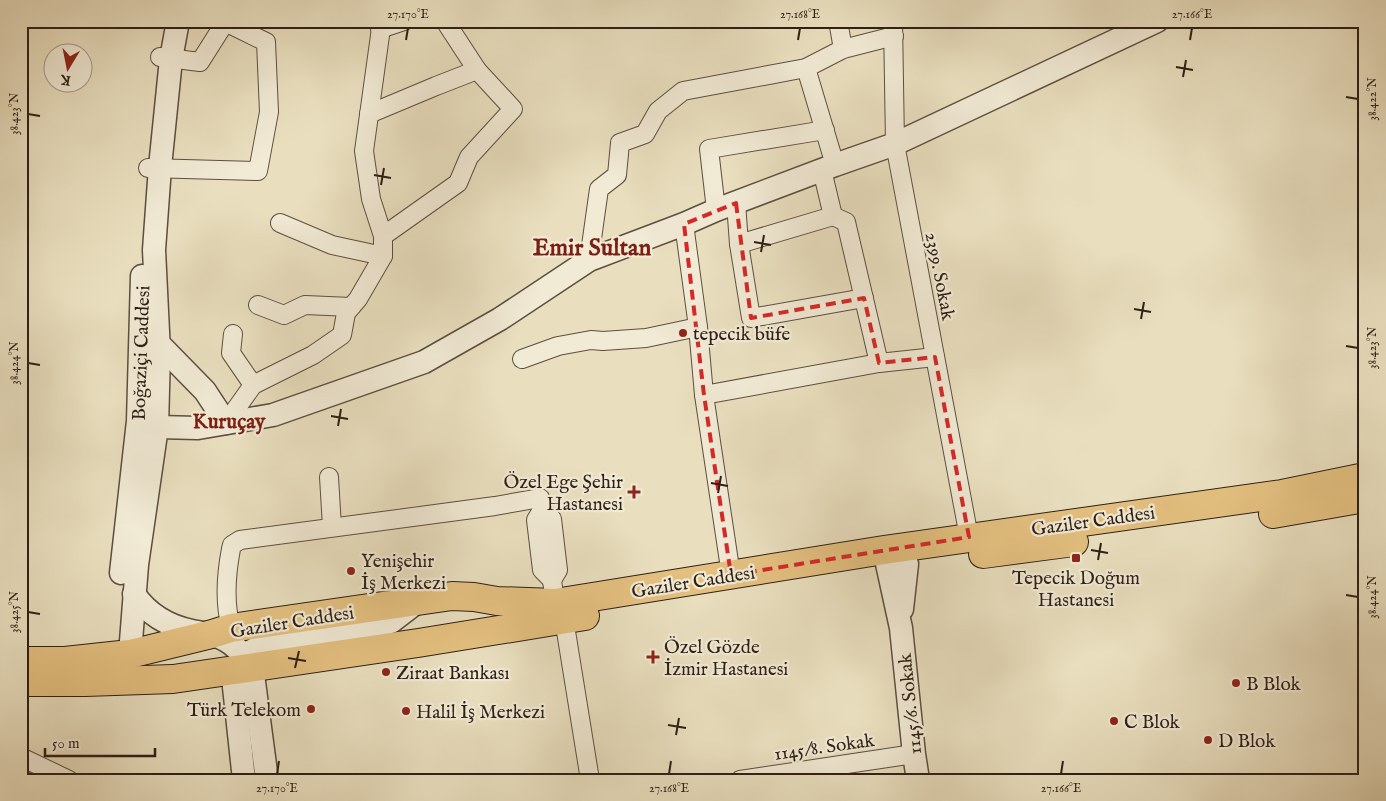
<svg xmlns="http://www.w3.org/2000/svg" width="1386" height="801" viewBox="0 0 1386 801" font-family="'IM FELL English',serif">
  <rect width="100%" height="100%" fill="#e9dfbf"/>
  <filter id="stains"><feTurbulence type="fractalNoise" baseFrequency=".004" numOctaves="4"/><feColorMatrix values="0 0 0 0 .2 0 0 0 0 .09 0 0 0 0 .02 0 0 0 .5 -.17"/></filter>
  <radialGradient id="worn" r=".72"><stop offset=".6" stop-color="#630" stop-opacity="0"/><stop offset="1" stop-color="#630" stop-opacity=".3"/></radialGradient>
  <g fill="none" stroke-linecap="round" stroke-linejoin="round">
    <g stroke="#5c4f40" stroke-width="20">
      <g id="minor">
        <path d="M838 21 843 49"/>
        <path d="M893 21 895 144 969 537"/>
        <path d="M380 29 404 21"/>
        <path d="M160 57 200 62 226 21"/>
        <path d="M806 68 835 165"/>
        <path d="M369 114 436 86 477 70"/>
        <path d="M148 168 258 171 269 112 266 42 225 22"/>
        <path d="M822 170 833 216 846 222 879 363"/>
        <path d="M736 203 739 244 751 318 864 298"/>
        <path d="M716 210 709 149 825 130"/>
        <path d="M280 223 332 245 383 256"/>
        <path d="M684 224 698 327 704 395 731 575"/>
        <path d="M383 236 458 183 469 157 513 109 477 70 445 21"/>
        <path d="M739 244 833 216"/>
        <path d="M589 260 599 189 617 175 620 143 645 134 658 111 683 91 806 68 843 49 894 36"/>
        <path d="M258 305 284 315 305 305 351 307"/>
        <path d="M233 334 231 353 253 385"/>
        <path d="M522 359 558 346 591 340 603 341 646 338 698 327"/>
        <path d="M704 395 879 363 935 357"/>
        <path d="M226 423 253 385 313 355 342 335 346 313 358 299 383 256V236L371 199 364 151 382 21"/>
        <path d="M329 477 332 527"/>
        <path d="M542 510 536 520 542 570 552 580"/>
        <path d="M564 619 590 780"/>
        <path d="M231 628C224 602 226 575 231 549L232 545 240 540 495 506 540 498 542 510 552 519 558 570 552 580 555 603"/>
        <path d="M21 757 69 780"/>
        <path d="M21 779 24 780"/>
        <path d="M740 780 914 754"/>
      </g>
    </g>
    <g stroke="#5c4f40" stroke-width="25">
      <g id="tertiary">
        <path d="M159 344 205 391 226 423"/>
        <path d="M157 427 198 428 273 415 424 362 500 319 589 260 684 224 716 210 835 165 895 144 1157 21"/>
        <path d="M884 550 901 628 914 754 918 780"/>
        <path d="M121 573 138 421 142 276"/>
        <path d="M134 594C148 614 167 626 192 631 203 633 215 634 225 640 237 646 245 657 252 667L267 780"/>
        <path d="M902 609 907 564"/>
        <path d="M122 668 130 654 137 565 157 427 159 352 154 250 160 167 171 59 178 21"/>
        <path d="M244 780 234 687V671L244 655 257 648 374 627 391 622 417 602"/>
      </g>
    </g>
    <g stroke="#2d1f16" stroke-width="30">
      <g id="primary">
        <path d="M1273 514 1365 498"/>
        <path d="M983 554 1074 542"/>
        <path d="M21 661H65L130 654 212 634 231 628 452 596 474 597 497 601 555 603 884 550 1282 494 1365 477"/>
        <path d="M21 682H85L173 679 418 643 585 616"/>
      </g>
    </g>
    <use href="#minor" stroke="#f1ead5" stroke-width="18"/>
    <use href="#tertiary" stroke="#f1ead5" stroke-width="22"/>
    <use href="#primary" stroke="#e4c080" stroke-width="28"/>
  </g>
  <path fill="none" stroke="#d62828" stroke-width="4" stroke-dasharray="10 6" stroke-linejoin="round" d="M736 203 751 318 864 298 879 363 935 357 969 537 731 575 704 395 684 224Z"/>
  <path fill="none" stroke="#2d1f16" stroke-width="2" d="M406 40 408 28M798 40 800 28M1190 40 1192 28M1176 67 1193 70M1183 77 1186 60M1346 97 1358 99M28 114 40 116M374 175 391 178M381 185 384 168M754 242 771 245M761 252 764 235M1134 309 1151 312M1141 319 1144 302M1346 346 1358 348M28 363 40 365M331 416 348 419M338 426 341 409M711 483 728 486M718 493 721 476M1091 550 1108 553M1098 560 1101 543M1346 595 1358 597M28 612 40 614M288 658 306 661M295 668 299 651M668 725 686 728M676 735 679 718M277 774 279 761M669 774 671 761M1061 774 1063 761"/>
  <g fill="#8f2418" stroke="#f1ead5" stroke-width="2">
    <circle cx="683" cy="333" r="5"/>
    <path d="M631.5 484.5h5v5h5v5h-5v5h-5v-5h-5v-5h5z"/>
    <rect x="1071" y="553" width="10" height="10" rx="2.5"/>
    <circle cx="351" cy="571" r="5"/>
    <path d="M650.5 649.5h5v5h5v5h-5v5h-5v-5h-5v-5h5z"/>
    <circle cx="386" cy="672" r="5"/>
    <circle cx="1236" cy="683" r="5"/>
    <circle cx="311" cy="709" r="5"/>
    <circle cx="406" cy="711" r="5"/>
    <circle cx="1114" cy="721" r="5"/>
    <circle cx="1208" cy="740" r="5"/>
  </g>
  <g text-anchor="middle" stroke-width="4.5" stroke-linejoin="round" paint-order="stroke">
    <g font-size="19" fill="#2d1f16" stroke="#f1ead5">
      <text transform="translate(941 276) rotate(79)" y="7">2399. Sokak</text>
      <text transform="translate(140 353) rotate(-88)" y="7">Boğaziçi Caddesi</text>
      <text transform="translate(1093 520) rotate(-8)" y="7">Gaziler Caddesi</text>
      <text transform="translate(693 581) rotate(-9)" y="7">Gaziler Caddesi</text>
      <text transform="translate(292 621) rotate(-9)" y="7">Gaziler Caddesi</text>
      <text transform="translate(909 704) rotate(-96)" y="7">1145/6. Sokak</text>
      <text transform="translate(824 746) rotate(-8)" y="7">1145/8. Sokak</text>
    </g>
    <g font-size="19" fill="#2d1f16" stroke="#f1ead5" text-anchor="start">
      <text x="693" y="340">tepecik büfe</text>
      <text x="623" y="488" text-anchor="end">Özel Ege Şehir<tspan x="623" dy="22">Hastanesi</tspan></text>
      <text x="361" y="567">Yenişehir<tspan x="361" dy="22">İş Merkezi</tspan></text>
      <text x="1076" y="584" text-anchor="middle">Tepecik Doğum<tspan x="1076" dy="22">Hastanesi</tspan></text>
      <text x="664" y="653">Özel Gözde<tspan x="664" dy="22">İzmir Hastanesi</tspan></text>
      <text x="396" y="679">Ziraat Bankası</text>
      <text x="1246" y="690">B Blok</text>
      <text x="301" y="716" text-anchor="end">Türk Telekom</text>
      <text x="416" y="718">Halil İş Merkezi</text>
      <text x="1124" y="728">C Blok</text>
      <text x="1218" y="747">D Blok</text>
    </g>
    <g font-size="21" font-weight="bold" fill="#7a1f14" stroke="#f1ead5">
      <text x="229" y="428">Kuruçay</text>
    </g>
    <g font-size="24" font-weight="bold" fill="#7a1f14" stroke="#f1ead5">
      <text x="592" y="255">Emir Sultan</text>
    </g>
  </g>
  <rect width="1386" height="801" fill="none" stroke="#e9dfbf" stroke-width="55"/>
  <g transform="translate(68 68) rotate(190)"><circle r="24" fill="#f1ead5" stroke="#a39989"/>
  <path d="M0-4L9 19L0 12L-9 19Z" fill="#8f2418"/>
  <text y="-8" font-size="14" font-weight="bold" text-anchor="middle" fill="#2d1f16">K</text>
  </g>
  <path d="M45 748v8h110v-8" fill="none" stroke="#2d1f16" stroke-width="2.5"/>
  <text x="52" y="748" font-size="15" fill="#2d1f16" stroke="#f1ead5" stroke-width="4" paint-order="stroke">50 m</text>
  <rect x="28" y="28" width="1330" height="746" fill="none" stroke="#2d1f16" stroke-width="2"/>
  <g font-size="12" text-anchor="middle" fill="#2d1f16">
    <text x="408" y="18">27.170°E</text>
    <text x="800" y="18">27.168°E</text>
    <text x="1192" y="18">27.166°E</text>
    <text transform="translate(1372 99) rotate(-90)" y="4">38.422°N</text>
    <text transform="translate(14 114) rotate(-90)" y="4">38.423°N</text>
    <text transform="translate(1372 348) rotate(-90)" y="4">38.423°N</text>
    <text transform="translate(14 363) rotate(-90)" y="4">38.424°N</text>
    <text transform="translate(1372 597) rotate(-90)" y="4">38.424°N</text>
    <text transform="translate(14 612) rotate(-90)" y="4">38.425°N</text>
    <text x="277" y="792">27.170°E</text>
    <text x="669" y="792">27.168°E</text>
    <text x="1061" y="792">27.166°E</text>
  </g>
  <rect width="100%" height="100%" filter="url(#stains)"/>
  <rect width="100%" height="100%" fill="url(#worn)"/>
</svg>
